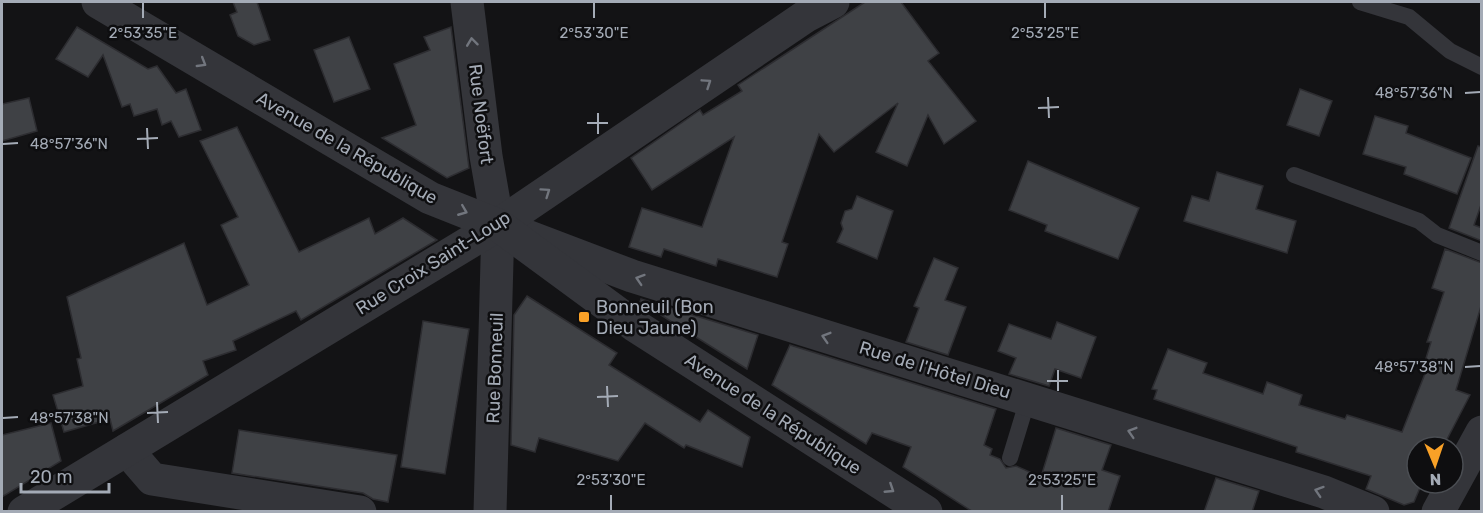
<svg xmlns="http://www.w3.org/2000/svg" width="1483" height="513" viewBox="0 0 1483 513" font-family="Rubik,sans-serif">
  <rect width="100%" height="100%" fill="#131315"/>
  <g fill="#3f4145" stroke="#2d2d31" stroke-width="1.5">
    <path d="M233 2H257L270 40 254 45 238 36 230 15 237 12Z"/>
    <path d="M865 2H901L939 53 928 61 976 121 944 144 928 115 907 166 876 152 898 103 834 152 819 134 782 242 788 244 777 277 718 259 716 266 664 249 661 257 629 247 642 208 702 227 734 137 652 190 631 158 700 110 703 115 742 91 738 85 744 81Z"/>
    <path d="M77 27 148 69 157 66 176 93 186 89 201 130 179 137 171 121 162 125 157 109 134 116 130 104 122 107 103 55 88 77 56 59Z"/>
    <path d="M451 27 469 168 447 178 382 138 416 125 394 64 430 50 424 37Z"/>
    <path d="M349 37 370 89 334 102 314 50Z"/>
    <path d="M1300 89 1332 101 1319 136 1287 125Z"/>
    <path d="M29 98 37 131 2 141V104Z"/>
    <path d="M1375 116 1408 126 1406 133 1471 158 1457 194 1404 174 1406 167 1363 154Z"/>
    <path d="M237 127 299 252 369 218 375 234 403 218 437 240 301 320 296 311 233 341 236 350 203 361 208 375 113 431 110 419 64 432 53 395 83 386 77 359 81 358 67 297 184 243 207 305 249 285 221 225 238 217 200 141Z"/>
    <path d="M1478 146 1482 147V202L1474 225 1482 228V241L1449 228Z"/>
    <path d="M1028 161 1139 208 1118 259 1045 231 1047 225 1009 210Z"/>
    <path d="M1217 172 1263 186 1256 209 1296 221 1287 253 1184 221 1192 196 1209 201Z"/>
    <path d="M857 196 893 211 877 259 837 242 843 229 841 223 845 211 852 209Z"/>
    <path d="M1445 249 1482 263V303L1456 390 1470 395 1443 447H1417V483H1422L1414 502 1404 505 1366 489 1371 476 1296 452 1297 447 1154 399 1157 390 1152 389 1168 349 1207 363 1203 373 1263 394 1267 382 1302 395 1299 405 1345 419 1347 415 1402 432 1428 366 1424 365 1431 342H1427L1444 292 1432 288Z"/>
    <path d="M934 258 958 268 945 300 966 307 948 355 906 342 919 308 914 306Z"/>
    <path d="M527 296 617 353 609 365 700 422 708 410 750 437 742 467 686 445 684 448 645 423 618 461 539 438 535 452 511 445 514 315Z"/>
    <path d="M641 299 758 335 747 369 640 302Z"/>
    <path d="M423 321 469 329 445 474 401 467Z"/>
    <path d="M1057 322 1096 337 1081 378 1055 369 1049 386 1009 374 1016 358 998 351 1009 324 1051 339Z"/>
    <path d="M790 345 996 409 984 445 992 449 990 455 1000 459 1006 468 1016 466 1041 477 1056 428 1111 445 1102 470 1120 476 1108 512H973L903 467 911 447 872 433 866 444 772 385Z"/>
    <path d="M51 423 61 461 2 497V435Z"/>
    <path d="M239 430 397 455 388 502 373 499 363 493 232 473Z"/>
    <path d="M1216 478 1259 491 1252 512H1204Z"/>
  </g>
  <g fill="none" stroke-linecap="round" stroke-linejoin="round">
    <g stroke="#34353a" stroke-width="16">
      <path d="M1360 2 1409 17 1450 51 1482 67"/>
      <path d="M1294 175 1419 221 1437 235 1482 253"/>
      <path d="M1010 458 1028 399"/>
    </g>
    <g stroke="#34353a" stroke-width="33">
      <path d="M467 2 486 156 498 225 490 512"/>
      <path d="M516 232 632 276 1324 492 1373 512"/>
      <path d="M127 450 152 479 360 512"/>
      <path d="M24 512 498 225 806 16 833 2"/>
      <path d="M1438 512 1482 432"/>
    </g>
    <path stroke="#34353a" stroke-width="33" d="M98 2 430 198 498 225 634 325 926 512"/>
  </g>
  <defs><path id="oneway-chevron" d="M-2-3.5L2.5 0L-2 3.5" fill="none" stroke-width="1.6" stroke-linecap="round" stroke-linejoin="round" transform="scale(1.5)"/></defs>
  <g stroke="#72767e">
    <use href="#oneway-chevron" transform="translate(472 42) rotate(-97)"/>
    <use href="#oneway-chevron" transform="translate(202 63) rotate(31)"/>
    <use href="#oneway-chevron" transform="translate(707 83) rotate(-34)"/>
    <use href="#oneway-chevron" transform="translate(546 192) rotate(-35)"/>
    <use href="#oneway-chevron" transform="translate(463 211) rotate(22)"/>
    <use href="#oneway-chevron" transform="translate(640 279) rotate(-162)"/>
    <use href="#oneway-chevron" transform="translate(826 337) rotate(-163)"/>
    <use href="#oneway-chevron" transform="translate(1132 432) rotate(-163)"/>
    <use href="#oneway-chevron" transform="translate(890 489) rotate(33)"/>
    <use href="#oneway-chevron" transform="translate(1319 491) rotate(-162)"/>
  </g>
  <path fill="none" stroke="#a4abb6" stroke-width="2" d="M143 3V18M594 3V18M1045 3V18M1465 93 1480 92M1048 97 1049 118M1038 108 1059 107M598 113V134M587 123H608M147 128 148 149M137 139 158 138M3 144 18 143M1465 367 1480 366M1058 370V391M1047 381H1068M607 386 608 407M597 397 618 396M157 402 158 423M147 413 168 412M3 418 18 417M611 495V510M1062 495V510"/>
  <rect fill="#f9a127" stroke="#0e0e10" stroke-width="2" x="578" y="311" width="12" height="12" rx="3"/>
  <g text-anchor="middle" stroke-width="5" stroke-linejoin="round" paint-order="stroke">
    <g font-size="18" fill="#a4abb6" stroke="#0e0e10">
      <text transform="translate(481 114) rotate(83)" y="6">Rue Noëfort</text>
      <text transform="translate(347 148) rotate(30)" y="6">Avenue de la République</text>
      <text transform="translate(433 263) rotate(-32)" y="6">Rue Croix Saint-Loup</text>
      <text transform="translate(495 368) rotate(-88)" y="6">Rue Bonneuil</text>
      <text transform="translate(935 370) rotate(17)" y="6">Rue de l'Hôtel Dieu</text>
      <text transform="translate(773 414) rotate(33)" y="6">Avenue de la République</text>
    </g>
    <g font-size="18" fill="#a4abb6" stroke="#0e0e10" text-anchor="start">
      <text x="596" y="313">Bonneuil (Bon<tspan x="596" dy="21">Dieu Jaune)</tspan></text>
    </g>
  </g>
  <g font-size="15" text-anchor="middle" fill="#a4abb6" stroke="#0e0e10" stroke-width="5" stroke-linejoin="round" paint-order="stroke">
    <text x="143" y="38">2°53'35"E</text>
    <text x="594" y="38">2°53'30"E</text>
    <text x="1045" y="38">2°53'25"E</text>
    <text x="1414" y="98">48°57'36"N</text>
    <text x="69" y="149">48°57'36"N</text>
    <text x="1414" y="372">48°57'38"N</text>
    <text x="69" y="423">48°57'38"N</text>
    <text x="611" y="485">2°53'30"E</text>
    <text x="1062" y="485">2°53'25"E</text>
  </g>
  <rect width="1483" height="513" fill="none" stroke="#a4abb6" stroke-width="6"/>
  <g transform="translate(1435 465) rotate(178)"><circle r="28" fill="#0e0e10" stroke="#4a4d52" stroke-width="1.5"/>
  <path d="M0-4.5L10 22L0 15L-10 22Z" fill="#f9a127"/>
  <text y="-9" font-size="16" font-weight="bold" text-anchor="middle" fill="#a4abb6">N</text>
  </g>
  <path d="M21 483v9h88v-9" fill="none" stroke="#a4abb6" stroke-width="3"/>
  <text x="30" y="483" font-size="18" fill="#a4abb6" stroke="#0e0e10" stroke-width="4.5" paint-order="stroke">20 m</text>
</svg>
